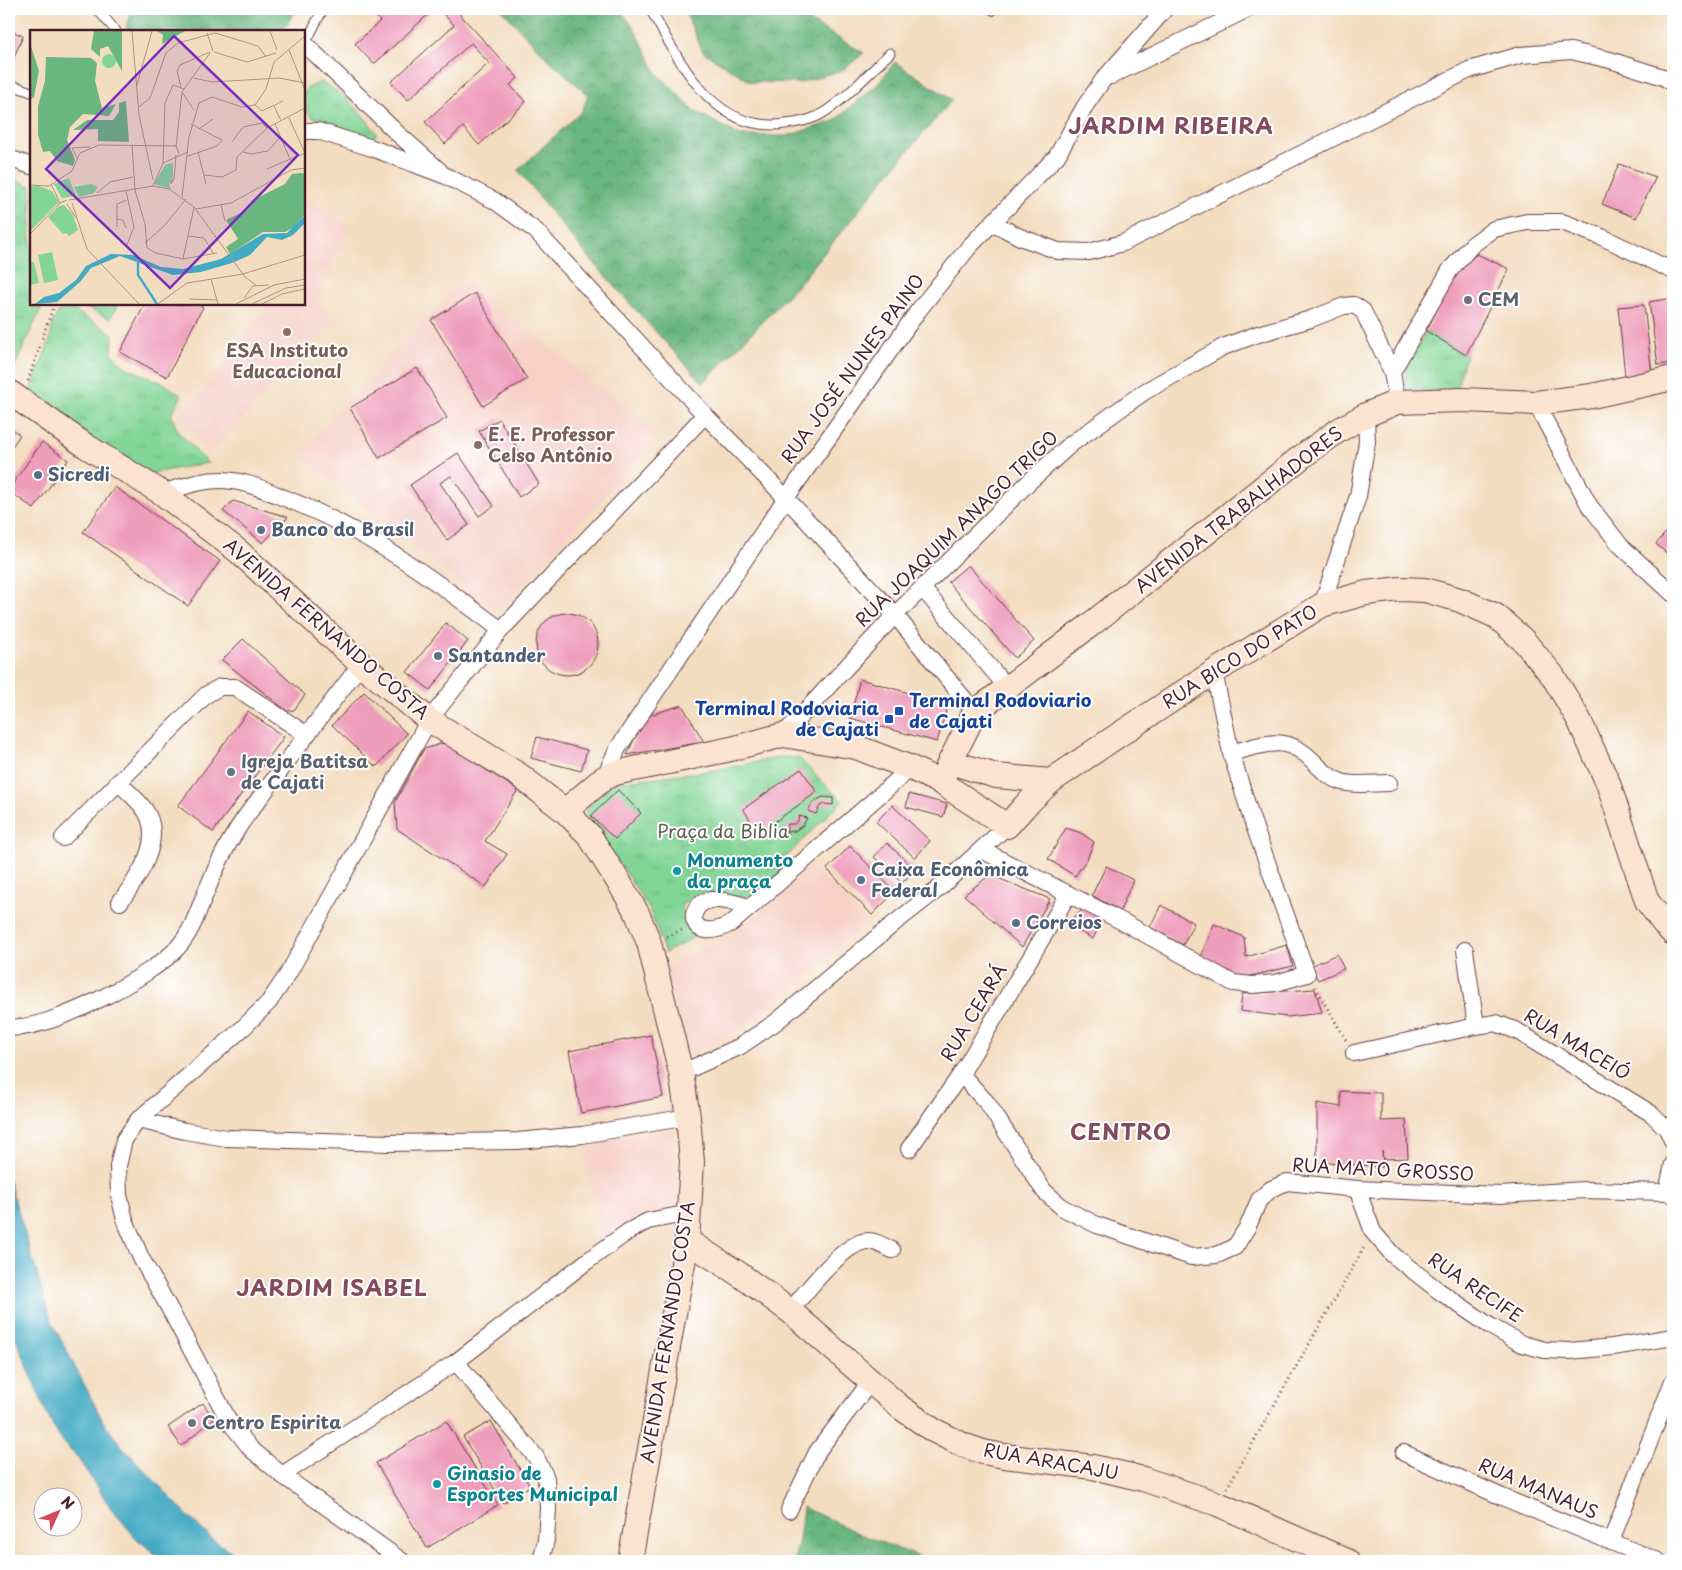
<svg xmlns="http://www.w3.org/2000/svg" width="1682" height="1570" viewBox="0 0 1682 1570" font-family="'Playpen Sans',sans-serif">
  <defs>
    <pattern id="grass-tufts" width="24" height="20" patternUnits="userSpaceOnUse" patternTransform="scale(1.25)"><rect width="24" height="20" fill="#83d596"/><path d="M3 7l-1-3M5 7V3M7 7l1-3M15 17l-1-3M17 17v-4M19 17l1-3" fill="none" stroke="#73b681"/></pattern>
    <pattern id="forest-crowns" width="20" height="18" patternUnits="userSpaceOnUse" patternTransform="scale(1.25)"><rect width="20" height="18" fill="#6ab67f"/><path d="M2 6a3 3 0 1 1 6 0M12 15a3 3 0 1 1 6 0" fill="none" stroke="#599368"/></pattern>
  </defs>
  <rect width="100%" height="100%" fill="#fff"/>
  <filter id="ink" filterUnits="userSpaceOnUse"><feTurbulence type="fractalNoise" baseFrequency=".02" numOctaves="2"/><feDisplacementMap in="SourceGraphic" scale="10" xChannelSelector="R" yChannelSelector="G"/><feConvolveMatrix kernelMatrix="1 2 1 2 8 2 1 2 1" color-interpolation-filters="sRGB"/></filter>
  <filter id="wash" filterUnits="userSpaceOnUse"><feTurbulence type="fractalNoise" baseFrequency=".0096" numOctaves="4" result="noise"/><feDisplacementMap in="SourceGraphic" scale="20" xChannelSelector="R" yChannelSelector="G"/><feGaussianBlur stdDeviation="1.12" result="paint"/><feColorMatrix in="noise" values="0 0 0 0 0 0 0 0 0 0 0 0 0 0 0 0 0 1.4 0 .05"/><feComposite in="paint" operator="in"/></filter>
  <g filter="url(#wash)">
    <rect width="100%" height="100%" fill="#f3ddc0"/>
    <g fill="#f7d1c8">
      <path d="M304 196 350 225 316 302 335 320 209 455 179 418 268 309 261 304H304Z"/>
      <path d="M1673 198V228L1661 222Z"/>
      <path d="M469 284 655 430 656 440 503 607 493 610 304 458 301 450 456 287Z"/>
      <path d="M812 865 867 921 841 946 759 1018 691 1055 664 968 697 949 730 937 742 928Z"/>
      <path d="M673 1129 679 1212 642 1214 603 1244 583 1144Z"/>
    </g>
    <g fill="url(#grass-tufts)" stroke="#667a60">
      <path d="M321 82C344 92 363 114 377 134L371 140 336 124 312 117 304 108V95L307 88Z"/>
      <path d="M9 177 31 186V304H43L11 375 9 374Z"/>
      <path d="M64 304 113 334 112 354 125 367 165 384 182 396 171 414 178 432 208 463 147 474 28 397 50 340 53 321Z"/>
      <path d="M1426 331 1466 355 1455 393 1404 388 1406 370Z"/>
      <path d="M783 757 799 758 842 801 776 867 783 872 745 901 703 893 681 905 694 937 665 953 649 908 585 812 594 800 615 782 709 771Z"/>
    </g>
    <g fill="url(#forest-crowns)" stroke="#5a6a55">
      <path d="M133 9H296L283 31H128L126 27Z"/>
      <path d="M501 9H619L633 26 657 73 693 110 741 136H787L834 121 878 84 895 62 952 100 885 178 799 284 703 383C639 314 575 245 518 170L582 111 588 95 545 56Z"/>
      <path d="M684 9H789L864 53 843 70 799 83 751 82 703 52Z"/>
      <path d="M803 1507 860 1534 930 1561H794L799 1540Z"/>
    </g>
    <path fill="#83d596" stroke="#667a60" d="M80 304H118L110 319Z"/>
    <path fill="#43aac3" stroke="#466477" d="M9 1181 51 1320 104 1423 120 1444 188 1516 212 1539 246 1561H163L136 1538 113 1511 79 1460 60 1438 47 1415 36 1388 9 1320Z"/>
    <g id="blocks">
      <g fill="#ee9dbb">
        <path d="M368 9H434L374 64 355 44 380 21Z"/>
        <path d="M439 9H455L518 78 510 85 526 102 479 145 463 127 445 144 425 122 489 63 471 43 408 100 391 82 454 25Z"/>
        <path d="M981 9H998L994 16Z"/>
        <path d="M9 30 23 36 10 67 9 66Z"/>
        <path d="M1619 164 1656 177 1636 218 1602 204Z"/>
        <path d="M1477 254 1509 269 1466 355 1426 331 1461 264Z"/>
        <path d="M475 293 527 379 483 406 431 320Z"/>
        <path d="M1673 298V363L1658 365 1649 302Z"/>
        <path d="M145 304H197L203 307 167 377 120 352Z"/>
        <path d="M1644 305 1652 374 1625 376 1618 307Z"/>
        <path d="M417 368 447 418 379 458 350 408Z"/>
        <path d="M499 419 539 484 519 497 479 431Z"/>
        <path d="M9 427 20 435 9 451Z"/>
        <path d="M42 442 68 460 34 509 9 491V489Z"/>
        <path d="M458 453 494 506 479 516 451 476 440 483 469 525 447 540 410 485Z"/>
        <path d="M115 487 220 561 188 606 83 532Z"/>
        <path d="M233 501 288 517 263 543 223 511Z"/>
        <path d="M1673 524V559L1656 544Z"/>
        <path d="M968 565 1034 641 1015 658 948 582Z"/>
        <circle cx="567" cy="644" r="31"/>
        <path d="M446 623 468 641 430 690 407 672Z"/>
        <path d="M243 639 305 695 294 710 287 711 222 660Z"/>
        <path d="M860 679 948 704 937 742 850 718Z"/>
        <path d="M364 692 407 734 376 767 332 725Z"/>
        <path d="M682 705 704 742 627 755 644 717Z"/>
        <path d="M248 711 284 737 213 832 178 806Z"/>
        <path d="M537 737 587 750 581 771 531 758Z"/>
        <path d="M444 743 518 790 485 841 507 854 486 887 397 829 395 802 424 749Z"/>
        <path d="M801 769 817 792 759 833 743 809Z"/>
        <path d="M618 790 641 813 615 839 591 816Z"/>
        <path d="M909 794 947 804 943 817 906 807Z"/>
        <path d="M823 797 833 798V805L824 804 820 806 816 814 808 811 813 802Z"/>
        <path d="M892 805 930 841 915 858 876 822Z"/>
        <path d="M799 816 807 818 803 825 795 831 786 832 788 824H794L798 821Z"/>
        <path d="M1066 828 1081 833 1094 842 1087 859 1075 876 1048 859Z"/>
        <path d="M887 843 915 869 902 883 874 857Z"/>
        <path d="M850 846 895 892 872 915 827 869Z"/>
        <path d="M1106 866 1133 880 1120 911 1092 895Z"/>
        <path d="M990 875 1050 899 1022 947 964 895Z"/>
        <path d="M1161 905 1194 923 1183 945 1150 927Z"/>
        <path d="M1085 908 1103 918 1093 939 1066 923Z"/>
        <path d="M1214 924 1244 937 1246 957 1287 945 1293 966 1242 978 1201 957Z"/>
        <path d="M1337 954 1344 969 1318 980 1311 966Z"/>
        <path d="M1315 989 1322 1013 1287 1017 1240 1011 1242 994Z"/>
        <path d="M651 1035 663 1097 581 1113 569 1051Z"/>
        <path d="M1341 1091 1381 1093V1121L1406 1120 1408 1158 1383 1159 1382 1151 1383 1167 1317 1162V1103L1341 1107Z"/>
        <path d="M203 1403 214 1419 181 1446 168 1427Z"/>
        <path d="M446 1421 498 1505 427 1548 376 1463Z"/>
        <path d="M491 1421 530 1486 503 1503 463 1437Z"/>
      </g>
    </g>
  </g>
  <g filter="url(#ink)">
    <use href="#blocks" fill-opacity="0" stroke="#633c41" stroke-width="1"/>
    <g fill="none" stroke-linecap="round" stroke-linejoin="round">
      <g stroke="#633c41" stroke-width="11">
        <g id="lane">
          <path d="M97 9 116 31"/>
          <path d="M650 9C680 61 712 134 785 124 796 123 807 121 818 116 841 104 870 72 890 53"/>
          <path d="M305 44 323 9"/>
          <path d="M9 84 31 92"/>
        </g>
      </g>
      <g stroke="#633c41" stroke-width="18">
        <g id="street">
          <path d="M304 47 305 44 397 133 440 171"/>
          <path d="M1111 76 1248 9"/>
          <path d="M304 131H318L372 148 446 176 495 201 536 231 705 415 786 498 895 615 975 712"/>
          <path d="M9 158 31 166"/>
          <path d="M993 223 1020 237 1058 251 1089 252 1123 243 1469 70 1521 55 1571 51 1610 60 1663 77 1673 83"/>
          <path d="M1392 372 1450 270 1472 245 1494 229 1527 222H1562L1602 237 1673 271"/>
          <path d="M1536 403 1589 505 1620 545 1673 594"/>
          <path d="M162 493C184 486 209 477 233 481 251 483 270 492 287 499 368 531 432 578 501 630"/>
          <path d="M922 588 1007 687"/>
          <path d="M1322 605 1358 496 1367 442 1366 415"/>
          <path d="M783 735 895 615 1029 482 1071 444 1144 392 1223 347 1258 334 1311 319 1344 306 1354 305 1363 311 1392 372 1397 402"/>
          <path d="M1231 753C1266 744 1286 733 1314 762 1322 770 1331 779 1342 782 1354 786 1376 783 1389 783"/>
          <path d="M604 778 618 748 786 498 918 311 969 247 1057 156 1085 106 1103 80 1165 9"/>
          <path d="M118 782C127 791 138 800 145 810 165 840 138 878 120 902"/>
          <path d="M63 838 206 695 220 687H235L307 735"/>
          <path d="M982 850 1127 924 1233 983 1253 985 1276 983 1307 974 1252 820 1231 753 1214 672"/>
          <path d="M749 907C737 903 724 899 711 900 683 904 689 947 732 923L911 768"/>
          <path d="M1465 950 1476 1026"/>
          <path d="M9 1027C46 1033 155 975 179 946 193 930 198 910 206 892 215 869 225 848 238 828 248 812 261 797 272 782 301 742 331 703 361 664"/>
          <path d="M1354 1053 1476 1026 1496 1023 1517 1031 1652 1114 1667 1129 1673 1142"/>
          <path d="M681 1073 739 1047 776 1022 892 925 937 890 1007 826"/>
          <path d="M961 1074 988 1104 1044 1191 1063 1208 1097 1225 1191 1257 1217 1255 1235 1247 1248 1226 1259 1200 1271 1189 1287 1182 1357 1189 1500 1195 1584 1190 1667 1192 1673 1195"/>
          <path d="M138 1120 185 1131 226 1138 389 1143 518 1141 582 1135 688 1117"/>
          <path d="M909 1149 961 1074 1068 895"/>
          <path d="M1357 1189 1373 1232 1393 1255 1439 1291 1490 1326 1522 1344 1545 1350 1569 1351 1613 1347 1673 1337"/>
          <path d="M1667 1192 1673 1164"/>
          <path d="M690 1213 648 1221 629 1231 586 1262 456 1362 282 1475 251 1449 229 1421 167 1304 141 1258 125 1220 119 1195 118 1166 124 1140 138 1120 243 1028 269 1002 288 974 429 720 501 630 705 415"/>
          <path d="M790 1311C806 1292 843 1243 867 1241 874 1240 885 1247 892 1250"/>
          <path d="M456 1362 536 1457 546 1478 548 1508 546 1540 541 1561"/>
          <path d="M1404 1453 1502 1497 1658 1561"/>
          <path d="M282 1475 402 1561"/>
          <path d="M789 1510 817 1452 871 1381"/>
          <path d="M1611 1541 1673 1381"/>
        </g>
      </g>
      <g stroke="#633c41" stroke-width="26">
        <g id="secondary">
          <path d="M9 392 86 446 162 493 238 551 361 664 429 720 519 775 565 811 589 835 620 884 637 913 649 943 681 1073 688 1117 692 1162 687 1241 630 1561"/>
          <path d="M950 762 996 776 1051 781"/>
          <path d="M940 782 975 712 1089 626 1300 458 1339 430 1366 415 1397 402 1462 400 1536 403 1592 396 1673 378"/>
          <path d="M565 811 604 778 615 773 731 749 783 735 856 747 911 768 940 782 1007 826 1025 806 1051 781 1111 740 1214 672 1322 605 1366 593 1400 589 1425 590 1460 600 1496 616 1524 641 1553 676 1579 720 1608 783 1647 901 1665 925 1673 933"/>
          <path d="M687 1241 739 1274 790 1311 900 1407 933 1430 963 1445 983 1452 1004 1456 1093 1467 1143 1479 1218 1504 1347 1561"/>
        </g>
      </g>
      <g stroke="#633c41" stroke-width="3" stroke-dasharray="1 4" stroke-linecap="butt">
        <path d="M28 381 54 304"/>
        <path d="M667 936 682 930"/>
        <path d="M1315 987 1346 1040"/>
        <path d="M1227 1488 1365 1246"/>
      </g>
      <use href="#lane" stroke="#fff" stroke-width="9"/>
      <use href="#street" stroke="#fff" stroke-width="16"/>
      <use href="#secondary" stroke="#fde4d1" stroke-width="24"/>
    </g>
  </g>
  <g fill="#6b7280" stroke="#fff" stroke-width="2">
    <circle cx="1468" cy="300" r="5"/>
    <circle cx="231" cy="772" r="5"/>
    <circle cx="192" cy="1423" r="5"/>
  </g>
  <g fill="#8d6e63" stroke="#fff" stroke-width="2">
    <circle cx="287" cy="332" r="5"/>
    <circle cx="478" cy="445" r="5"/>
  </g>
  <g fill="#5c6f8a" stroke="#fff" stroke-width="2">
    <circle cx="38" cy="475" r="5"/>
    <circle cx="261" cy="530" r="5"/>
    <circle cx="438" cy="656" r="5"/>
    <circle cx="861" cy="880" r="5"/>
    <circle cx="1016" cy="923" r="5"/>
  </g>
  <g fill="#1a4fb4" stroke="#fff" stroke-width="2">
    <rect x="894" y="706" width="10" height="10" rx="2.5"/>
    <rect x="884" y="714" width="10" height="10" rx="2.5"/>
  </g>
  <g fill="#0f9aa8" stroke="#fff" stroke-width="2">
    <circle cx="677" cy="871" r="5"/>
    <circle cx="437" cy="1484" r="5"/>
  </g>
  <g text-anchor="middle" stroke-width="4" stroke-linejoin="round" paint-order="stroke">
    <g font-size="18" font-weight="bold" fill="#5b616d" stroke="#fff" text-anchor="start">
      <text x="1478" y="306">CEM</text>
      <text x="241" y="768">Igreja Batitsa<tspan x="241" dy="21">de Cajati</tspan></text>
      <text x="202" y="1429">Centro Espirita</text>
    </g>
    <g font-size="18" font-weight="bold" fill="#785e54" stroke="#fff">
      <text x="287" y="357">ESA Instituto<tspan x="287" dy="21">Educacional</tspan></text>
      <text x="488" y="441" text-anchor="start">E. E. Professor<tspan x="488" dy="21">Celso Antônio</tspan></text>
    </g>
    <g font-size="18" fill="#4a1f2b" stroke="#fff">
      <text transform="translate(853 369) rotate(-54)" y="6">RUA JOSÉ NUNES PAINO</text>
      <text transform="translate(1239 510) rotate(-38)" y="6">AVENIDA TRABALHADORES</text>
      <text transform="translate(957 529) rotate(-44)" y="6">RUA JOAQUIM ANAGO TRIGO</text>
      <text transform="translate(326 629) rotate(41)" y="6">AVENIDA FERNANDO COSTA</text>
      <text transform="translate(1240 657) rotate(-32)" y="6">RUA BICO DO PATO</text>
      <text transform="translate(974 1013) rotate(-59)" y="6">RUA CEARÁ</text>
      <text transform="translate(1577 1045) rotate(31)" y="6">RUA MACEIÓ</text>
      <text transform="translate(1383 1170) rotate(3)" y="6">RUA MATO GROSSO</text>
      <text transform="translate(1475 1288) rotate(34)" y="6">RUA RECIFE</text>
      <text transform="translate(668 1332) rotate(-81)" y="6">AVENIDA FERNANDO COSTA</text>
      <text transform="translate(1051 1462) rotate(10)" y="6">RUA ARACAJU</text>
      <text transform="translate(1538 1489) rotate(23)" y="6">RUA MANAUS</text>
    </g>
    <g font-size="18" font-weight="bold" fill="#4e5e75" stroke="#fff" text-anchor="start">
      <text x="48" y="481">Sicredi</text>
      <text x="271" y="536">Banco do Brasil</text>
      <text x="448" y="662">Santander</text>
      <text x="871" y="876">Caixa Econômica<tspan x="871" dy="21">Federal</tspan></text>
      <text x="1026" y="929">Correios</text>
    </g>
    <g font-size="18" font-weight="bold" fill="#164399" stroke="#fff" text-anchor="start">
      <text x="909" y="707">Terminal Rodoviario<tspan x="909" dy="21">de Cajati</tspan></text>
      <text x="879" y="715" text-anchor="end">Terminal Rodoviaria<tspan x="879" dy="21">de Cajati</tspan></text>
    </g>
    <g font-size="18" fill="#5e5f50" stroke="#fff">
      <text x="723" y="838">Praça da Biblia</text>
    </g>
    <g font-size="18" font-weight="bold" fill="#0d838f" stroke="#fff" text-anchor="start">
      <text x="687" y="867">Monumento<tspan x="687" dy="21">da praça</tspan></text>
      <text x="447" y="1480">Ginasio de<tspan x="447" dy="21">Esportes Municipal</tspan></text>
    </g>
    <g font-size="22" font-weight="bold" letter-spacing="1" fill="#834b5d" stroke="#fff">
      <text x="1171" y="134">JARDIM RIBEIRA</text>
      <text x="1121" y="1140">CENTRO</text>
      <text x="332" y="1296">JARDIM ISABEL</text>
    </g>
  </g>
  <g transform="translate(30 30)">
    <rect width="275" height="275" fill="#f3ddc0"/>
    <path d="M143 133V148L139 154 141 159 124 154 135 135ZM39 148 46 166 32 168 24 154ZM61 154 68 157 64 163 49 167 44 157ZM6 155 22 161 29 172 0 201V157ZM34 175 43 185 48 200 39 206 36 203 33 204 18 187 29 176Z" fill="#83d596"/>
    <path d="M64 1H92V41L78 16 70 19V27L61 19ZM127 1H155L132 14 133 5ZM0 13 9 41 4 67 0 70ZM16 27 61 28 67 33 65 51 72 78 86 74 79 86 53 84 40 97 37 110 45 130 43 136 27 131 20 121 13 122 8 105V76L15 51ZM96 71 99 112 68 111V99L43 100 57 90H83L89 82V73ZM271 143 275 144V184L264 197 255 202H233L200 224 196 217 208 209 196 190 217 180 229 167 255 154 262 144Z" fill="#6ab67f"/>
    <path d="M72 31a7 7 0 1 1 14 0a7 7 0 1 1-14 0ZM22 222 28 250 14 253 8 225ZM4 232 9 253 0 255V233Z" fill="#83d596"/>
    <path d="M275 185V193L263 205 252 210 237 207 220 225 202 233 171 242 143 245 90 226 61 238 50 252 27 272 5 274 14 267 29 263 46 250 56 236 81 224 103 225 131 237 153 239 191 229 233 204 257 203Z" fill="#43aac3"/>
    <path fill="none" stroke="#43aac3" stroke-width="2.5" d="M108 231V245L127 274"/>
    <path fill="none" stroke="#af9184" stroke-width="1" d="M102 1 109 85 123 150M240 1 247 20M177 3 183 21M259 20 275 60M184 22 217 32 246 23M164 48 182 52 249 48 275 53M107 55 122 1M151 57 147 41 150 35 180 22M152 62 164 80M225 75 232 81 253 71M244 76 251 91M109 77 120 68 136 23 148 13 185 3 228 16 236 27M259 88 275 123M245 94 260 129M169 99 183 89M202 112 213 97 232 93 237 98M102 115 105 160 115 194 117 218 126 223 153 229 164 177M168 122 176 154M213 122 221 124 238 121 250 107M149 124 146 116 152 62 180 23M158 126 187 116 192 110 161 94M47 128 42 118 60 117M133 133 135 73 143 55 154 59M237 139 275 123M174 145 192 147 206 140 207 127 237 98 275 78M144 149 141 154V151L144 149 146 125M21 154 30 173M0 155 19 156M19 156 42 141 50 123 69 115 146 116M123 156 133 133 158 122M96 161 104 197 96 217M67 163 80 152 103 147M152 167 159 107 169 73 182 67 212 77 225 75 236 59 244 32 275 6M39 170 123 156 139 159 164 177 215 247 226 255M42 173 57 219 109 274M37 174 46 188M191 175 195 191M166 179 201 173 261 140 275 138M86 189 93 190 96 198M87 197V174L97 170M0 204 30 173 37 170M158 206 174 208 183 223M115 213 135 195 156 169M153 229 187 223M181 249 188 274M214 268 223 256 239 255M159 269 187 270M128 274 157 253 213 244 275 225M206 274 244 255 275 249M222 274 256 258 275 255M232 274 252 264 274 259"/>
    <path fill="#7b2cbf" fill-opacity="0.15" stroke="#7b2cbf" stroke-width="2.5" d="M144 6 268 125 140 258 16 139Z"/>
    <rect width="275" height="275" fill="none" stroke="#4a1f2b" stroke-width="2.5"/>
  </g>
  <rect width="1682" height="1570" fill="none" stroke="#fff" stroke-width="30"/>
  <g transform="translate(58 1512) rotate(46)"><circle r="24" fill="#ffffff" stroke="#b7a5aa"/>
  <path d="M0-4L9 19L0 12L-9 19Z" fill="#d1495b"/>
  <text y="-8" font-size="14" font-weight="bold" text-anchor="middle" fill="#4a1f2b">N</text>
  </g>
</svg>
